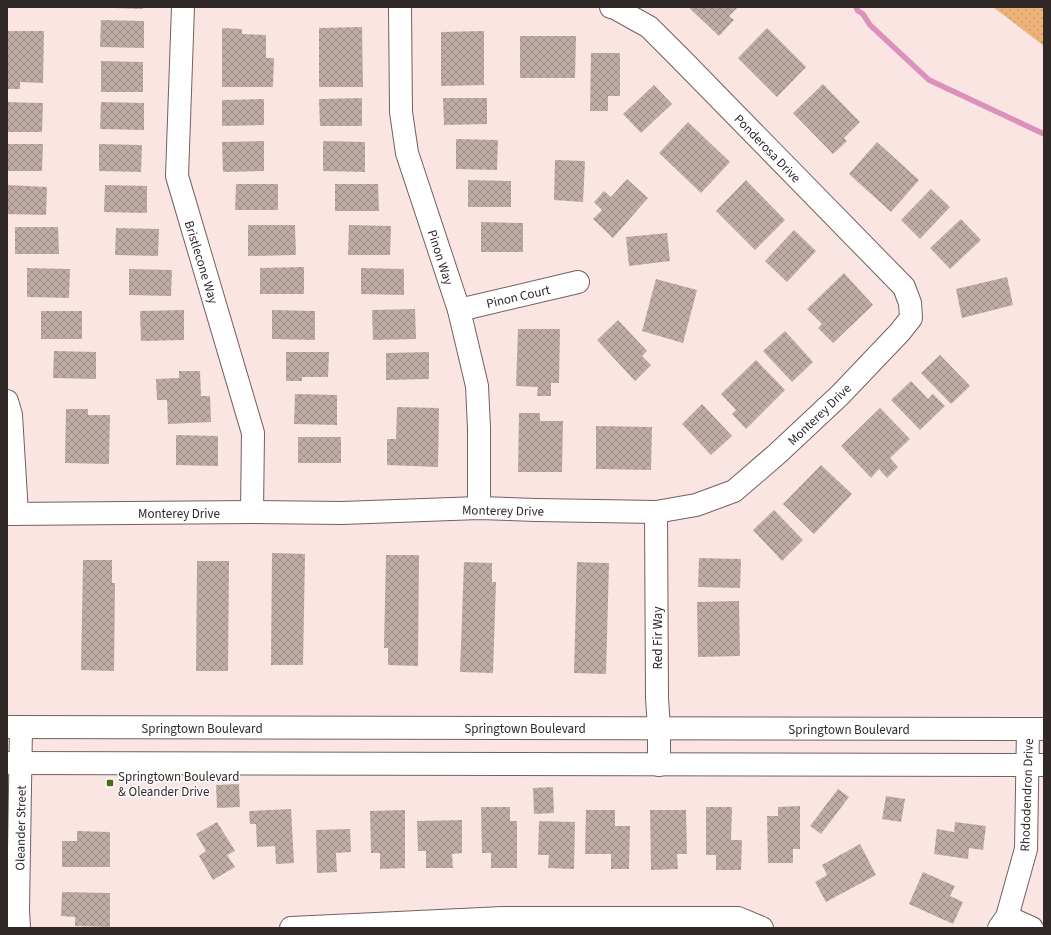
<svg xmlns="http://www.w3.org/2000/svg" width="1051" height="935" viewBox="0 0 1051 935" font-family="'Source Sans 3',sans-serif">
  <defs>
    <pattern id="park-dots" width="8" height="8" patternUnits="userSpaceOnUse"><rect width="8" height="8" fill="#ecb277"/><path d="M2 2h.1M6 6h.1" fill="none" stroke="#cb9967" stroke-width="1.8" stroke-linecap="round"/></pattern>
    <pattern id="building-cross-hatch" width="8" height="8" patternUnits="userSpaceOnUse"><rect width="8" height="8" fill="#bfada5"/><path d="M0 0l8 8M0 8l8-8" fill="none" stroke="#9c8d86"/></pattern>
  </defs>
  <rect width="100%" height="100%" fill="#fae5e3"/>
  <path fill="url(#park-dots)" d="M993 7H1044V46Z"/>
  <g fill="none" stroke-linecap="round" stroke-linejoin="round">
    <path stroke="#db91bc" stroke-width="5.5" d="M856 7 858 11 863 14 870 25 929 80 1044 134"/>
  </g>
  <g fill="url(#building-cross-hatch)">
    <path d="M113 7H143V9L113 8Z"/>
    <path d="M688 7H738L729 16 734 20 719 36Z"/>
    <path d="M101 20 144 21V48L100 47Z"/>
    <path d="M362 27 363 87H319V28Z"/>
    <path d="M222 28 242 29V34L266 35V58H274L273 87H222Z"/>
    <path d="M767 28 806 67 777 97 738 58Z"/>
    <path d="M7 31H44L43 83 20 82V89H7Z"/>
    <path d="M484 31V85L441 86V32Z"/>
    <path d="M520 36H576L575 78H520Z"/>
    <path d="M591 53H620V96H608V111H590Z"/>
    <path d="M101 61 143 62V92H101Z"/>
    <path d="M823 84 860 122 844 138 847 141 833 154 793 113Z"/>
    <path d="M654 85 672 104 641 133 623 114Z"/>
    <path d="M362 98V126H320L319 99Z"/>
    <path d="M443 98H487V124L444 125Z"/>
    <path d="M264 99V125L222 126V100Z"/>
    <path d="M7 102 43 103 42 132H7Z"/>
    <path d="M101 102 144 103V130L100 129Z"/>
    <path d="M688 122 730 162 701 193 659 153Z"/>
    <path d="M456 139 498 140 497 170 456 169Z"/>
    <path d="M264 141V171L223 172 222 142Z"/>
    <path d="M323 141 365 142V172L323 171Z"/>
    <path d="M877 142 919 180 891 212 849 174Z"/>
    <path d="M7 144H43L42 171H7Z"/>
    <path d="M99 144 142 145 141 172 99 171Z"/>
    <path d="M555 160 585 161 583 202 554 200Z"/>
    <path d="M627 179 648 198 613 238 593 219 602 210 594 202 604 191 611 197Z"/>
    <path d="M468 180 511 181V207H468Z"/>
    <path d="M746 180 785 220 755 250 716 211Z"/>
    <path d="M236 184H278V210H235Z"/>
    <path d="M335 184H378L379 211H335Z"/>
    <path d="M7 185 47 187 46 215 7 214Z"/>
    <path d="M105 185 147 186V213L104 212Z"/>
    <path d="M931 189 950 207 920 239 901 220Z"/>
    <path d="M961 219 981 240 950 269 930 248Z"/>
    <path d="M481 222 523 223V252H481Z"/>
    <path d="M248 225H295L296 255 248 256Z"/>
    <path d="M349 225 391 226 390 255H348Z"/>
    <path d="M15 227H58L59 254H15Z"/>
    <path d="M116 228 159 229 158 256 115 255Z"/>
    <path d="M794 230 816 251 787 282 765 261Z"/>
    <path d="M667 233 670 261 629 266 626 237Z"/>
    <path d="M304 267V294H260V268Z"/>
    <path d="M27 268 70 269 69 298 27 297Z"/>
    <path d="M361 268 404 269V295L361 294Z"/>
    <path d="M129 269 172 270 171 296 129 295Z"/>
    <path d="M844 273 873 305 833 343 818 328 822 324 807 309Z"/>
    <path d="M1007 277 1013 305 962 318 956 289Z"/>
    <path d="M656 279 697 290 683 343 642 331Z"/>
    <path d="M415 309 416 339 373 340 372 310Z"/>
    <path d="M184 310V340L141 341 140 311Z"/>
    <path d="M272 310 315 311V340L272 339Z"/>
    <rect x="41" y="311" width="41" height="28"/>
    <path d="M618 320 647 351 642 356 651 365 635 381 597 340Z"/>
    <path d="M518 329H560L559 383H551V396H537L538 387 516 386Z"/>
    <path d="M785 331 813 362 792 382 763 351Z"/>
    <path d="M54 351 96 352V379L53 378Z"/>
    <path d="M286 352H329L328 377H302V381H286Z"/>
    <path d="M429 352V379L386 380V353Z"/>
    <path d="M940 355 970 386 951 404 921 373Z"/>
    <path d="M756 360 785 390 746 429 732 414 736 410 721 394Z"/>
    <path d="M179 371H200L201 396H210L211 422 168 424 167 400H157L156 379 179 378Z"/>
    <path d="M911 381 928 399 933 394 945 406 920 430 891 400Z"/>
    <path d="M295 394 337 395V425L294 424Z"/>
    <path d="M702 404 732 436 711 455 682 424Z"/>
    <path d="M397 407 439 408 438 467 387 465V439H396Z"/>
    <path d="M880 408 910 439 890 458 898 467 887 478 879 469 871 478 841 446Z"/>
    <path d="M66 409H88V415H110L109 464 65 463Z"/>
    <path d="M519 413H540V421H563L562 472H518Z"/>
    <path d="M596 426 652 427 651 470 596 469Z"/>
    <path d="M176 435 218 436V466L176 465Z"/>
    <rect x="298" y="437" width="43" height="26"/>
    <path d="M821 465 852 494 814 534 783 504Z"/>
    <path d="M774 510 803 540 782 561 753 530Z"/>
    <path d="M272 553 305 554 303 665H271Z"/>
    <path d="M386 555H419L418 666 388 665V648H384Z"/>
    <path d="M699 558 741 559 740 588 698 587Z"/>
    <path d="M83 560H112V583H115L114 671 81 670Z"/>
    <path d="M197 561H229L228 671H196Z"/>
    <path d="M464 562 492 563V582H496L493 673 460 672Z"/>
    <path d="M577 562 609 563 606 674 574 673Z"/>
    <path d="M739 601 740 656 698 657 697 602Z"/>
    <path d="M239 784 240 807 217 808 216 785Z"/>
    <path d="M553 787 554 813 534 814 533 788Z"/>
    <path d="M838 789 849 797 821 834 810 826Z"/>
    <path d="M886 796 905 799 901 822 882 819Z"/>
    <path d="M800 806V849H793V863H768L767 816H778V807Z"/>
    <path d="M481 807H510V821H517V868H491V853H482Z"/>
    <path d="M706 807H732L731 840H742L741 870H716V855H706Z"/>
    <path d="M291 809 294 863 276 864 275 846 257 847 256 824H250L249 811Z"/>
    <path d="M405 810V868L380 869V853H371L370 811Z"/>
    <path d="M586 810H615V826H630L629 869H611V854H585Z"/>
    <path d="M650 810H686L687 854H677L678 869 651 870Z"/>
    <path d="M462 820V853L452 854 453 868H426V851H418L417 821Z"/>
    <path d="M539 821 575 822 574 869 548 868 549 855H538Z"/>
    <path d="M217 822 235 851 227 855 235 867 213 880 199 856 206 851 196 834Z"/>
    <path d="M955 822 986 826 983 850 969 848 968 859 934 854 937 829 954 832Z"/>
    <path d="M350 829 351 852 336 853 337 872 317 873 316 830Z"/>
    <path d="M77 831 110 832V867H62V841H77Z"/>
    <path d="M860 844 876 875 826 902 815 882 827 875 822 865Z"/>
    <path d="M923 872 955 886 950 896 963 902 953 924 909 904Z"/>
    <path d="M62 892 110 893V927L75 926V917L61 916Z"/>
  </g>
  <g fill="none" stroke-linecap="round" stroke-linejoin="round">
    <g stroke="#73615f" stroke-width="24">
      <g id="minor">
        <path d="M183 7 177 176 253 433 252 512"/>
        <path d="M400 7 401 112 407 153 459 310 477 386 479 428V508"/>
        <path d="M459 310 578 282"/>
        <path d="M7 401 11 415 17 514"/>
        <path d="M656 512 657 698 659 729V765"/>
        <path d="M7 514 252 512 342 513 479 508 536 510 656 512 696 505 734 491 777 454 840 395 900 332 911 318 910 303 904 287 681 59 649 27 615 8 611 7"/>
        <path d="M7 727 1044 729"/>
        <path d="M7 763 1044 765"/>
        <path d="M1007 917 1032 928"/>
        <path d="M19 928 18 910 21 727"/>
        <path d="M291 928 503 918H738L762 928"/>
        <path d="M999 928 1007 917 1026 849 1028 729"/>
      </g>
    </g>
    <use href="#minor" stroke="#fff" stroke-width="22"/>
  </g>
  <rect fill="#4f6a1d" stroke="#fff" stroke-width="1.5" x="106" y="779" width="8" height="8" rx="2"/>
  <g text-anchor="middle" stroke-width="3" stroke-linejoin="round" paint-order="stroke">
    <g font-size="13" fill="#302827" stroke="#fff">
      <text transform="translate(768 148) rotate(46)" y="5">Ponderosa Drive</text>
      <text transform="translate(441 257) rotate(72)" y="5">Pinon Way</text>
      <text transform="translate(202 262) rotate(73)" y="5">Bristlecone Way</text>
      <text transform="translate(518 296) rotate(-13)" y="5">Pinon Court</text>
      <text transform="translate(819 414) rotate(-44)" y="5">Monterey Drive</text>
      <text transform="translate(503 510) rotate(1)" y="5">Monterey Drive</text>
      <text x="179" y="518">Monterey Drive</text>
      <text transform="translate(657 638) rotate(-90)" y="5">Red Fir Way</text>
      <text x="202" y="733">Springtown Boulevard</text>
      <text x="525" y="733">Springtown Boulevard</text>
      <text x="849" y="734">Springtown Boulevard</text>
      <text transform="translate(1026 795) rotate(-88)" y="5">Rhododendron Drive</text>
      <text transform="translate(20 828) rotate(-89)" y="5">Oleander Street</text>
    </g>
    <g font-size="13" fill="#302827" stroke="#fff" text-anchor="start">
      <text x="118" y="781">Springtown Boulevard<tspan x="118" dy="15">&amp; Oleander Drive</tspan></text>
    </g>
  </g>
  <rect width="1051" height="935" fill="none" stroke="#302827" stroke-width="16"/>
</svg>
